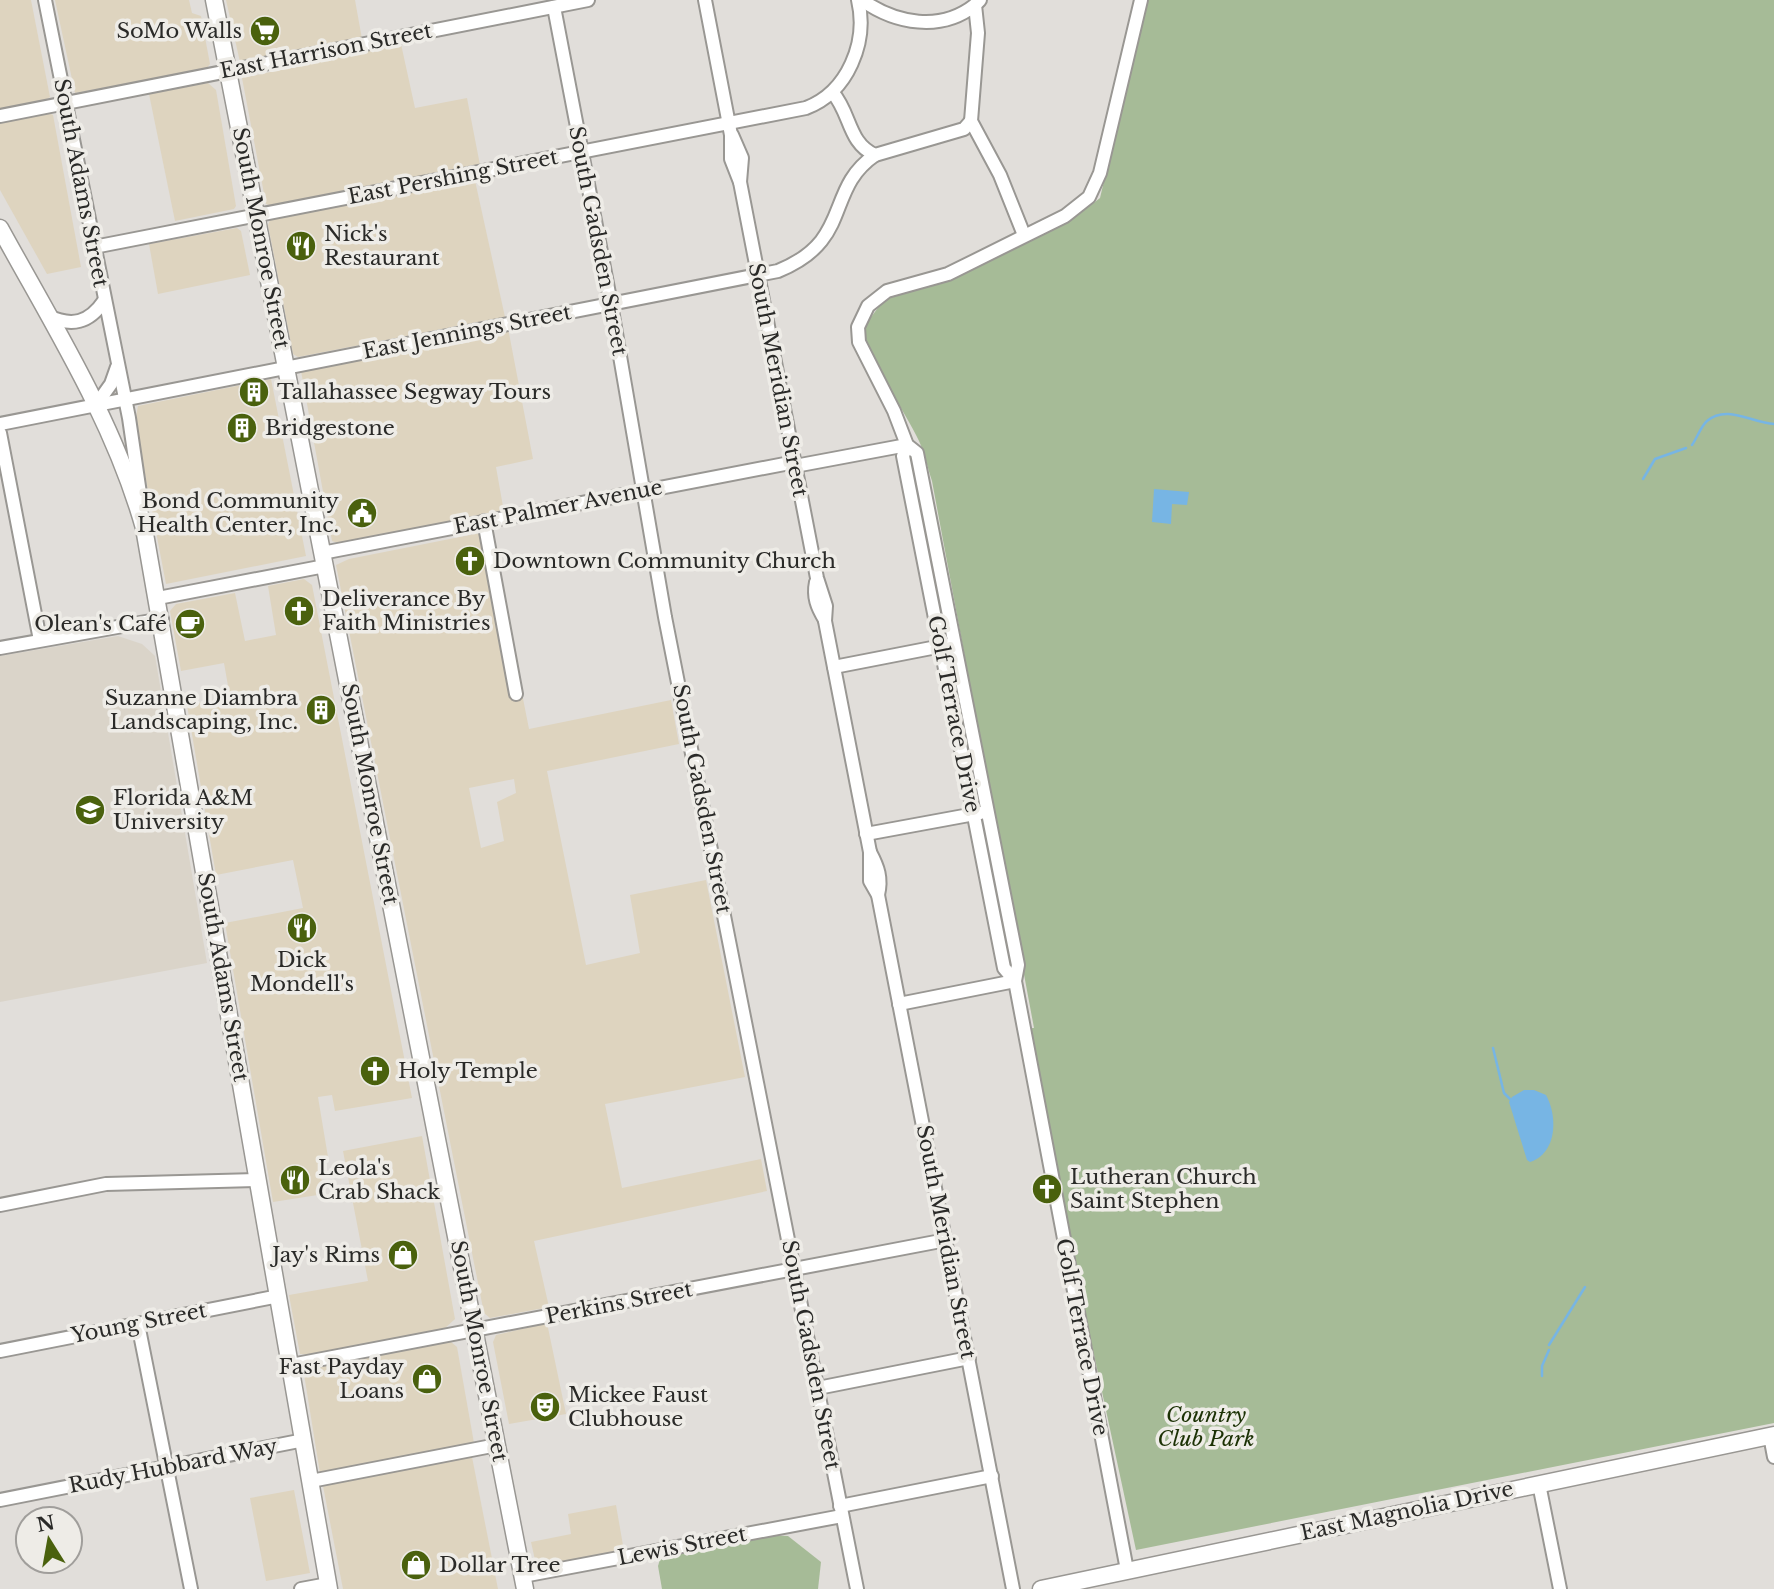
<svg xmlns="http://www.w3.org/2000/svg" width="1774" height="1589" viewBox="0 0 1774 1589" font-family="'Libre Baskerville',serif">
  <rect width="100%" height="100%" fill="#e1deda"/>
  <g fill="#ded4bf" fill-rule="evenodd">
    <path d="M0 0H31L50 97 42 102 0 110Z"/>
    <path d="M55 0H189L192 13 201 16 210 64 206 69 75 93Z"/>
    <path d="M226 0H355L362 39 240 62Z"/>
    <path d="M401 44 415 108 467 98 480 165 271 206 266 204 242 78Z"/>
    <path d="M208 83 216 90 236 206 234 209 175 221 149 94Z"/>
    <path d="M49 113 53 115 81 267 47 274 0 190V122Z"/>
    <path d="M474 176 505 317 298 357 293 354 268 225 270 220Z"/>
    <path d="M237 228 241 231 250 275 158 294 149 244Z"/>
    <path d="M508 328 533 459 496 467 504 512 338 543 332 541 301 371Z"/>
    <path d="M271 379 306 556 166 584 135 422 138 406Z"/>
    <path d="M490 531 529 729 671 700 679 744 547 771 586 965 640 953 630 895 706 880 745 1077 605 1104 622 1188 761 1159 767 1191 534 1241 549 1307 490 1318 484 1313 474 1263 336 565 349 559ZM514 779 516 793 497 802 504 841 481 848 469 788Z"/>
    <path d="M304 579 312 585 412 1098 335 1111 332 1095 318 1097 328 1157 318 1159 324 1194 273 1202 225 923 303 908 293 860 216 875 187 705 230 697 224 663 181 671 170 611 176 604 235 593 245 641 276 635 268 586Z"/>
    <path d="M422 1136 455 1319 444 1329 312 1355 300 1354 289 1295 368 1281 343 1151Z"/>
    <path d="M547 1323 566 1414 509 1424 493 1342 496 1335Z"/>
    <path d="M443 1341 451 1342 457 1347 474 1443 320 1473 303 1368Z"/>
    <path d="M472 1457 498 1589H343L323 1486Z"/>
    <path d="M294 1490 310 1573 266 1581 250 1498Z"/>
    <path d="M616 1505 624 1551 551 1564H541L535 1560 531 1542 571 1534 568 1514Z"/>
  </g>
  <path fill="#dad4c9" d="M118 636 142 644 155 656 207 963 0 1002V656Z"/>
  <g fill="#a6bb97">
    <path d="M1147 0H1774V1423L1136 1550 1075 1266 1030 1028H1034L932 481C927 466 924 449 916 435 898 399 872 368 863 328L883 301 900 291 950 280 1078 215 1100 198Z"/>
    <path d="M765 1535 788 1536 821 1562 818 1589H662L658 1566 661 1556Z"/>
  </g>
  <g fill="#77b5e4">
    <path d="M1154 489 1189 492 1187 505 1172 504 1171 524 1152 522Z"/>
    <path d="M1524 1090H1534L1546 1095C1558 1117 1557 1153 1530 1162L1527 1160 1509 1102 1512 1097Z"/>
  </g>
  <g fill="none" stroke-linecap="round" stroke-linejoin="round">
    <g stroke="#77b5e4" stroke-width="2.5">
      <path d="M1692 445C1697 438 1701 426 1707 421 1727 404 1752 423 1774 424"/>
      <path d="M1643 479 1655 459 1686 448"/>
      <path d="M1493 1048 1504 1093 1511 1100"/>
      <path d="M1549 1345 1585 1287"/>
      <path d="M1542 1376V1366L1549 1350"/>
    </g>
    <g stroke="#999793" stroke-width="16">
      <g id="minor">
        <path d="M45 0 129 418 141 500"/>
        <path d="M705 0 731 135V159L740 182 817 578 826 606 825 621 870 852V881L878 895 1013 1589"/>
        <path d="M862 0C896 24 941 32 975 5"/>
        <path d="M980 0 975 5 978 33 971 121 1000 175 1024 235"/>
        <path d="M554 7 611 304 665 617 857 1589"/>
        <path d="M833 93C851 114 848 143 875 155L964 129 971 121"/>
        <path d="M0 116 588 0"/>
        <path d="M732 135 742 158 740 182"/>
        <path d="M94 247 806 108C848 92 868 42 858 0"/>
        <path d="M48 316C72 327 89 323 104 301"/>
        <path d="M96 405 111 384 117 367"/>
        <path d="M0 424 778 271C854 240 824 190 875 155"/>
        <path d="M0 433 40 640"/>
        <path d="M907 445 903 456 1004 968 1015 981"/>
        <path d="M795 466 907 445"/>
        <path d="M484 521 516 694"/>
        <path d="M322 553 795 462"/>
        <path d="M816 582C813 597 817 607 825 620"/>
        <path d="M158 598 325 566"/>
        <path d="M0 648 162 619"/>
        <path d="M834 667 947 645"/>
        <path d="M866 834 980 813"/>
        <path d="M870 852C878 867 882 878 878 895"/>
        <path d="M899 1004 1015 981"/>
        <path d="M0 1205 106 1184 258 1180"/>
        <path d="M138 1324 191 1589"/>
        <path d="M0 1351 279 1296"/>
        <path d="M291 1365 946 1240"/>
        <path d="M818 1388 969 1358"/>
        <path d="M1770 1436 1774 1457"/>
        <path d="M311 1481 497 1445"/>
        <path d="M1539 1484 1560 1589"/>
        <path d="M0 1500 304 1440"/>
        <path d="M840 1506 992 1476"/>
        <path d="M1127 1570 1015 981 1018 965 917 453 907 445 894 411 859 342 858 327 868 306 887 291 948 274 1065 216 1089 197 1100 173 1141 0"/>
        <path d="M523 1576 842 1516"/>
        <path d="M301 1589 328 1584"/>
      </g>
    </g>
    <g stroke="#999793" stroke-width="19">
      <g id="major">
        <path d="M214 0 525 1589"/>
        <path d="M0 228C53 325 114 421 144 528L329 1589"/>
        <path d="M1041 1589 1774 1435"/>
      </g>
    </g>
    <use href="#minor" stroke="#fff" stroke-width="12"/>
    <use href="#major" stroke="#fff" stroke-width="16"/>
  </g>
  <defs>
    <g id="supermarket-disc" transform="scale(1.575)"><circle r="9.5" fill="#4a610d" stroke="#eeece7"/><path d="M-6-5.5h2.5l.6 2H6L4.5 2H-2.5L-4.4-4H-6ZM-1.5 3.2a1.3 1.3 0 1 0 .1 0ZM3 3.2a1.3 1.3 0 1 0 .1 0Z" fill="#fff"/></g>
    <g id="restaurant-disc" transform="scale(1.575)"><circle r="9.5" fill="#4a610d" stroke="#eeece7"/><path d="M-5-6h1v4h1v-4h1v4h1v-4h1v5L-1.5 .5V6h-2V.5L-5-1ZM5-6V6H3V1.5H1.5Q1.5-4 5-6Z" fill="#fff"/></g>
    <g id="building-disc" transform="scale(1.575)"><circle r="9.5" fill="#4a610d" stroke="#eeece7"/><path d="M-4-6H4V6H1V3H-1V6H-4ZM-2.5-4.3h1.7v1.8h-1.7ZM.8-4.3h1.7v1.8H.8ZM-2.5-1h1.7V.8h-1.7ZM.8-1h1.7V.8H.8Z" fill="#fff"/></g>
    <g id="civic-disc" transform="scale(1.575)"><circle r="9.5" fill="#4a610d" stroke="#eeece7"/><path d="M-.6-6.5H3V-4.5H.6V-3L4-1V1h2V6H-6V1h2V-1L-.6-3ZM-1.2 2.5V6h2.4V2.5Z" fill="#fff"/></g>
    <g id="church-disc" transform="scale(1.575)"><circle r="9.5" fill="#4a610d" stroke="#eeece7"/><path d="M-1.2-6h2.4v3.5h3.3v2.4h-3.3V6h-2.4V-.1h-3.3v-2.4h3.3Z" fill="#fff"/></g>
    <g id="cafe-disc" transform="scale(1.575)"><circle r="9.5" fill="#4a610d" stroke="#eeece7"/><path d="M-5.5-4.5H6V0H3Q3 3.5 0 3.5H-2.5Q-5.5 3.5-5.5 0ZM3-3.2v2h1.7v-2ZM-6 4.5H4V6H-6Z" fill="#fff"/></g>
    <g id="university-disc" transform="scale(1.575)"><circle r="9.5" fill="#4a610d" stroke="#eeece7"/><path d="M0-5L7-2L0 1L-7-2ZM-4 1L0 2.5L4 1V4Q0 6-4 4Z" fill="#fff"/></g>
    <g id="shop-disc" transform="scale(1.575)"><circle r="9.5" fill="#4a610d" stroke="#eeece7"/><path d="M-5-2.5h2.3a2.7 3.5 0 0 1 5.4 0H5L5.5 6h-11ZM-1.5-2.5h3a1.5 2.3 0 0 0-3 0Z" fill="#fff"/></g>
    <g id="theatre-disc" transform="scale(1.575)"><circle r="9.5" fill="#4a610d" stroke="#eeece7"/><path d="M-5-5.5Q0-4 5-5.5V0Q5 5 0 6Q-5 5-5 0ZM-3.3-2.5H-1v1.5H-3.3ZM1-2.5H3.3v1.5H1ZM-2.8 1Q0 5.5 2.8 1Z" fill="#fff"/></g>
  </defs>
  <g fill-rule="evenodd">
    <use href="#supermarket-disc" x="265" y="31"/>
    <use href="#restaurant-disc" x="301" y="246"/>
    <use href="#building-disc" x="254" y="392"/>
    <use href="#building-disc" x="242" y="428"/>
    <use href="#civic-disc" x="362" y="513"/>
    <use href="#church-disc" x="470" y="561"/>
    <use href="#church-disc" x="299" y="611"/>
    <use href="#cafe-disc" x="190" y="624"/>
    <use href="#building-disc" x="321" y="710"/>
    <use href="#university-disc" x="90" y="810"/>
    <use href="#restaurant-disc" x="302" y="928"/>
    <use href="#church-disc" x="375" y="1071"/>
    <use href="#restaurant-disc" x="295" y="1180"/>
    <use href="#church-disc" x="1047" y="1189"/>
    <use href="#shop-disc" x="403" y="1255"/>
    <use href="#shop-disc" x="427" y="1379"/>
    <use href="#theatre-disc" x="545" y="1407"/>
    <use href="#shop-disc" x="416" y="1565"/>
  </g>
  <g text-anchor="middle" stroke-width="7" stroke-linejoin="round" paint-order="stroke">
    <g font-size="21" fill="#2a2a28" stroke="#eeece7" text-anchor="start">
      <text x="242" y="38" text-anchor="end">SoMo Walls</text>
      <text x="324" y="241">Nick's<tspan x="324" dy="24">Restaurant</tspan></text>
      <text x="277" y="399">Tallahassee Segway Tours</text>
      <text x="265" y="435">Bridgestone</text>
      <text x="339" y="508" text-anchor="end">Bond Community<tspan x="339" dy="24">Health Center, Inc.</tspan></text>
      <text x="493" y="568">Downtown Community Church</text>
      <text x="322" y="606">Deliverance By<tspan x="322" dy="24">Faith Ministries</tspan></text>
      <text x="167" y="631" text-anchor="end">Olean's Café</text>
      <text x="298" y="705" text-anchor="end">Suzanne Diambra<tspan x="298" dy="24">Landscaping, Inc.</tspan></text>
      <text x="113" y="805">Florida A&amp;M<tspan x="113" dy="24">University</tspan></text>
      <text x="302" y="967" text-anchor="middle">Dick<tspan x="302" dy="24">Mondell's</tspan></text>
      <text x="398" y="1078">Holy Temple</text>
      <text x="318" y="1175">Leola's<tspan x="318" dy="24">Crab Shack</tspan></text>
      <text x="1070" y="1184">Lutheran Church<tspan x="1070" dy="24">Saint Stephen</tspan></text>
      <text x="380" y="1262" text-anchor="end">Jay's Rims</text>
      <text x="404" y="1374" text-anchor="end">Fast Payday<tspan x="404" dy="24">Loans</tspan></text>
      <text x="568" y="1402">Mickee Faust<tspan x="568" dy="24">Clubhouse</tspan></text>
      <text x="439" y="1572">Dollar Tree</text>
    </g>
    <g font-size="21" fill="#2a2a28" stroke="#eeece7">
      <text transform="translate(326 51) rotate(-11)" y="7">East Harrison Street</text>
      <text transform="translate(453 177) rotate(-11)" y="7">East Pershing Street</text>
      <text transform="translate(81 183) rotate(79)" y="7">South Adams Street</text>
      <text transform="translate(261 238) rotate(79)" y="7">South Monroe Street</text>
      <text transform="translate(598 241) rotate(79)" y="7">South Gadsden Street</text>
      <text transform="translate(467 332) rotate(-11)" y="7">East Jennings Street</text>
      <text transform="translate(778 380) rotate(79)" y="7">South Meridian Street</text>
      <text transform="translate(558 507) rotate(-11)" y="7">East Palmer Avenue</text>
      <text transform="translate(954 714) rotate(79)" y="7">Golf Terrace Drive</text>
      <text transform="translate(370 794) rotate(79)" y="7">South Monroe Street</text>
      <text transform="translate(702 799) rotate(79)" y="7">South Gadsden Street</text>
      <text transform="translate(223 977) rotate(80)" y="7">South Adams Street</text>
      <text transform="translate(946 1242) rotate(79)" y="7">South Meridian Street</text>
      <text transform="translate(619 1303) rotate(-11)" y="7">Perkins Street</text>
      <text transform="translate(139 1323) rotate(-11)" y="7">Young Street</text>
      <text transform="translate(1082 1337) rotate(79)" y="7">Golf Terrace Drive</text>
      <text transform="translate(479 1351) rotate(79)" y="7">South Monroe Street</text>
      <text transform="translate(811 1355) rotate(79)" y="7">South Gadsden Street</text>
      <text transform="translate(173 1466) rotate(-11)" y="7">Rudy Hubbard Way</text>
      <text transform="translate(1407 1511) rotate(-12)" y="7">East Magnolia Drive</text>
      <text transform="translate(682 1546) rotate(-11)" y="7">Lewis Street</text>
    </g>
    <g font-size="21" font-style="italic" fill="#1b3104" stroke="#eeece7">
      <text x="1206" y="1422">Country<tspan x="1206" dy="24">Club Park</tspan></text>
    </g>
  </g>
  <g transform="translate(49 1540) rotate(349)"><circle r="33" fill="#eeece7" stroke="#a09e9b" stroke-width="2"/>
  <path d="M0-5L12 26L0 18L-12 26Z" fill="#4a610d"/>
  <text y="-10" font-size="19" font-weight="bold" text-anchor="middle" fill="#2a2a28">N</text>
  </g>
</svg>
